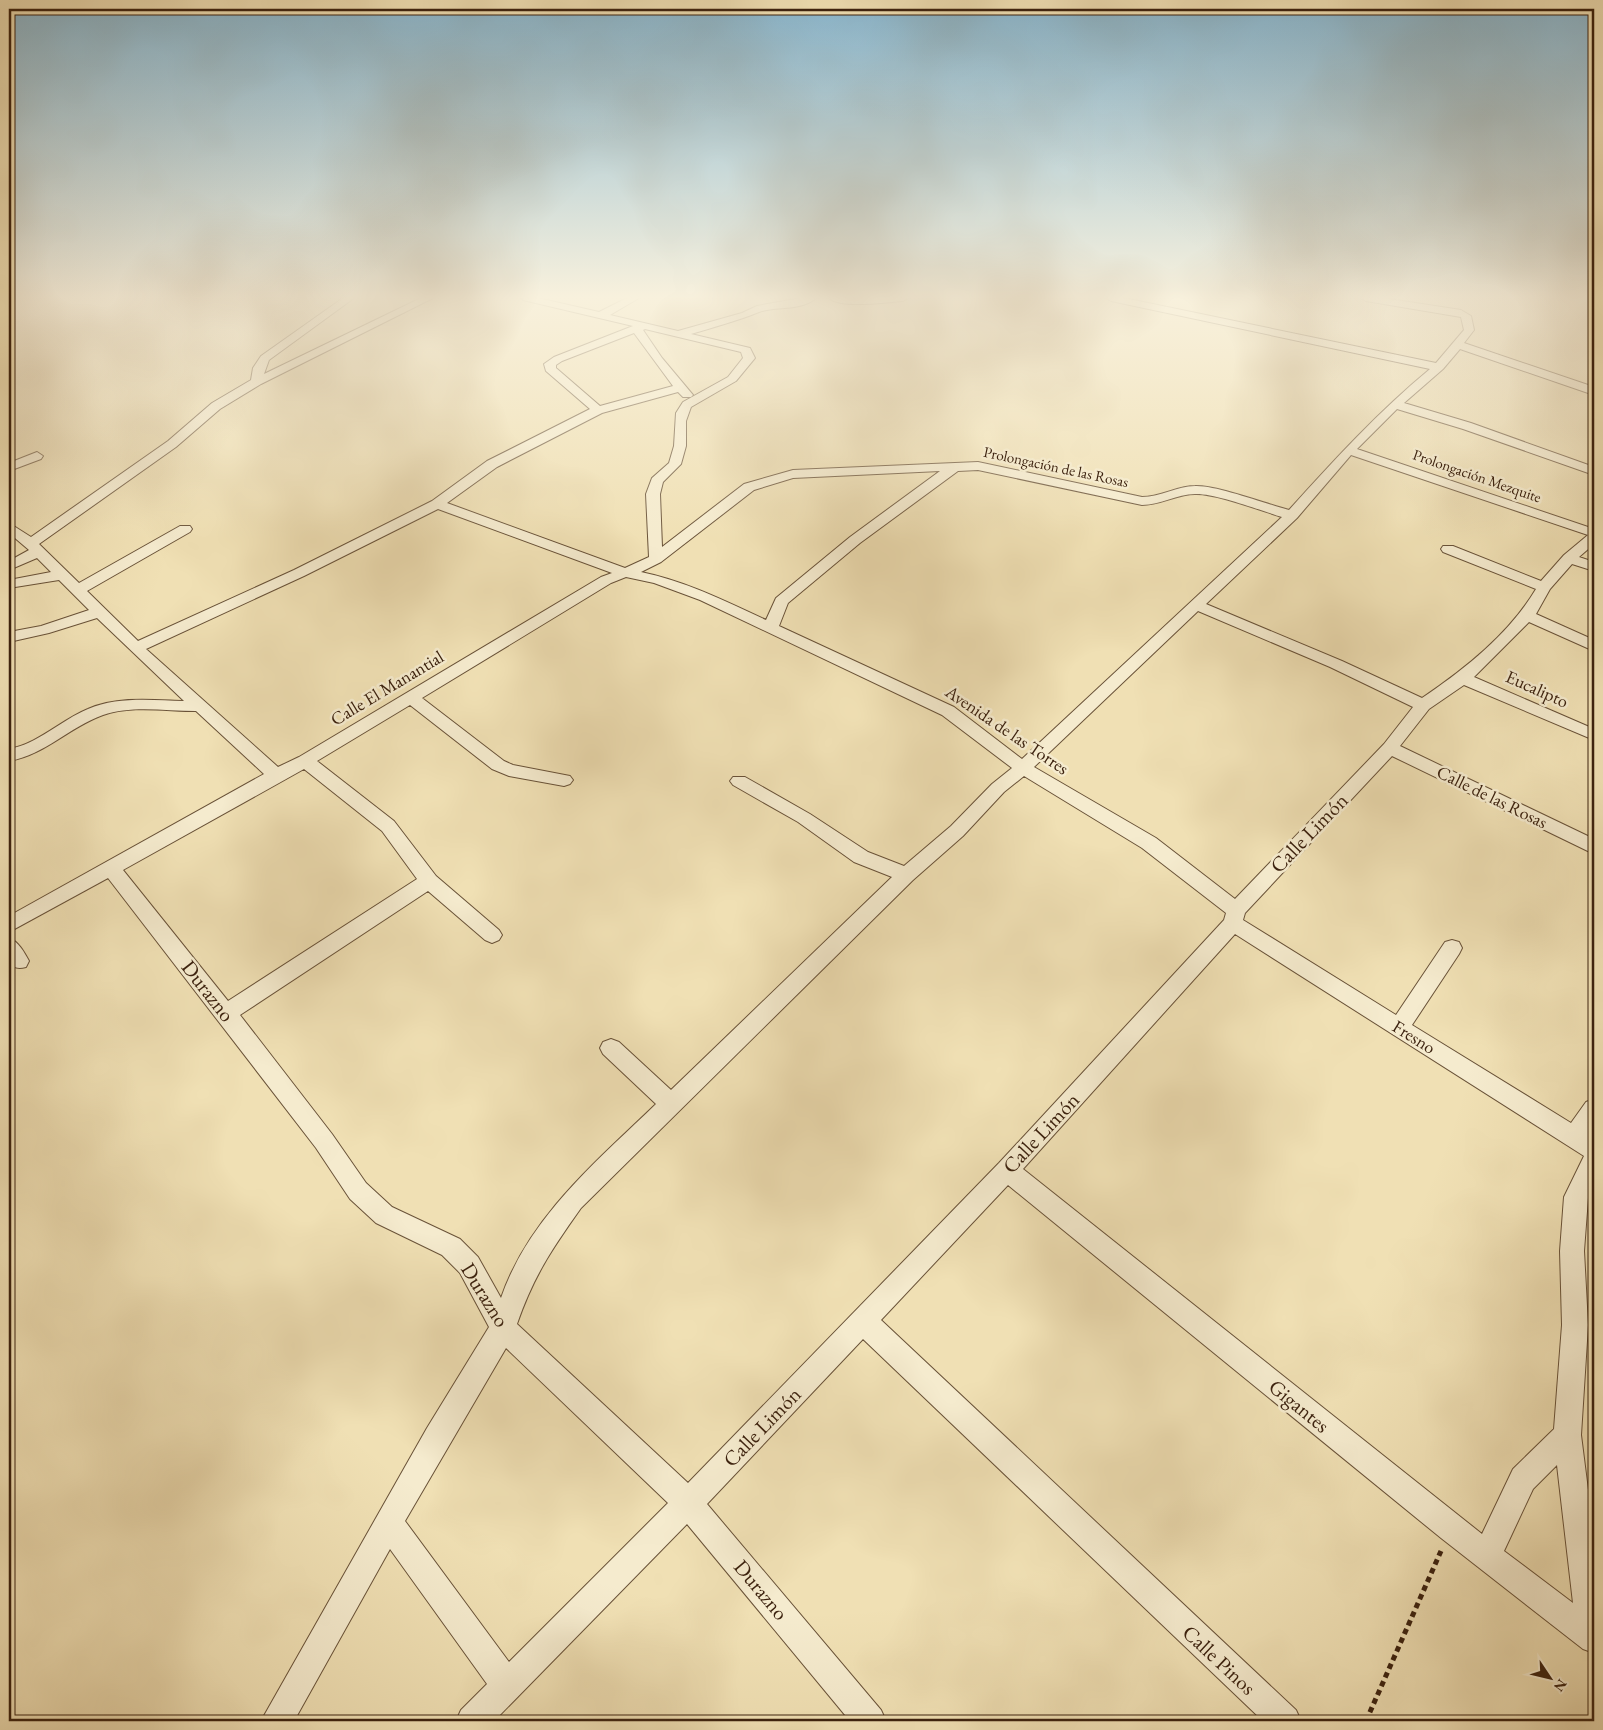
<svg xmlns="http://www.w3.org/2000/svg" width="1603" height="1730" viewBox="0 0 1603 1730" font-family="'EB Garamond',serif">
  <rect width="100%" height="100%" fill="#f0e0b4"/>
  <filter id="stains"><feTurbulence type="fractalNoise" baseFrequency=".004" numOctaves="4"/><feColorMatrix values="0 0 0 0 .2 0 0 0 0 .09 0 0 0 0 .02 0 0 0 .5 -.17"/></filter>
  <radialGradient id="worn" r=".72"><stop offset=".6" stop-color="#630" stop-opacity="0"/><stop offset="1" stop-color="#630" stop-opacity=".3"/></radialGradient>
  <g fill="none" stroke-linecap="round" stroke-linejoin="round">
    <g stroke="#695238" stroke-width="2">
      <g id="street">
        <path d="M343 298H354L269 360 264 374 421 298H433L261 384 220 409 176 447 39 544 79 583 180 526H190L192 529 190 532 87 591 138 641 294 570 432 501 487 461 590 409 546 371 544 364 554 357 633 326 523 300 522 298H538L599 312 627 298H639L610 315 678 331 742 313 757 306 801 298H816C802 311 776 306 759 312 737 321 714 327 691 334L750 348 755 358 736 381 691 407 686 421V446L681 464 663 482 660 494 662 547 744 484 793 470 978 462 1142 497C1161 497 1177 486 1195 486 1216 485 1266 504 1289 510 1334 460 1378 412 1430 369L1111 301 1106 298H1124L1436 363 1464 330 1461 317 1366 301 1361 298H1383L1461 310 1471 316 1474 330 1464 343 1594 387V395L1460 349 1443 369 1404 403 1471 423 1594 467V475L1463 429 1397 409 1357 449 1594 529V544L1579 557 1594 562V571L1572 564 1550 589 1536 614 1594 640V651L1529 622 1474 677 1594 729V740L1464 685 1429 709 1400 746 1594 839V854L1392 756 1245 913 1243 920 1396 1015 1445 942 1452 940 1459 942 1462 948 1459 954 1412 1025 1571 1123 1586 1102 1594 1099V1127L1589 1134 1594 1138V1184L1588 1198 1584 1251 1588 1325 1581 1435 1594 1537V1653L1583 1649 1441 1538 1008 1185 881 1320 1296 1710 1301 1721H1263L863 1339 707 1504 881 1710 886 1721H850L687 1524 494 1721H456L461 1710 487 1684 390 1549 294 1721H261L427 1428 489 1327 460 1273 442 1255 376 1223 350 1199 316 1148 108 878 9 932V916L264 774 196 711C166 711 131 705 103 715 69 727 45 755 9 761V749C38 744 61 720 88 709 117 696 153 700 184 701L97 618 49 633 9 642V632L41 626 89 610 59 580 9 588V580L51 572 37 558 9 570V561L29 550 9 533V523L31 537 168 441 212 403 251 380 253 368 261 356ZM645 329 741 352 743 358 728 377 683 402 676 413 674 446 669 463 652 478 646 494 649 557 625 568 447 503 497 467 602 413 678 392 683 397H691L693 395 662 358 643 330ZM634 333 673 386 600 406 556 368V365L562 361ZM1351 455 1588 535 1564 555 1541 581 1453 546H1443L1441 549 1443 552 1536 589C1509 634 1465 669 1422 698L1342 661 1206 604 1297 518ZM978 470 1142 505C1161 505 1177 494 1195 494 1215 493 1262 511 1282 517L1022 759 954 707 779 626 788 603 860 543 958 471ZM940 471 850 537 776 598 766 620C725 601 685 581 641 572L661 562 754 490 793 478ZM438 509 612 573 601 577 299 757 278 767 146 649 304 576ZM626 577 654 583 700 600 942 715 1012 768 992 784 951 826 904 866 868 852 810 814 745 777H733L730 781 733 785 798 822 854 862 892 877 671 1090 619 1042 611 1039 603 1042 600 1048 603 1054 656 1104C596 1162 529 1217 501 1298L478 1257 460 1239 392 1207 366 1183 332 1134 240 1015 428 891 485 940 492 943 499 940 502 935 499 930 436 876 394 821 317 761 410 705 492 769 509 776 564 786 570 784 573 780 570 776 513 765 504 761 422 698 611 583ZM1198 611 1330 667 1413 707 1384 744 1235 899 1156 838 1034 767ZM304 769 382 831 417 879 228 1001 123 870ZM1024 776 1142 848 1226 913 1224 920 999 1163 688 1483 517 1324C534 1275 552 1249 581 1208L913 880 963 836 1004 792ZM1235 934 1584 1156 1564 1197 1560 1251 1562 1325 1554 1429 1513 1469 1482 1534 1023 1169ZM506 1348 668 1503 509 1662 405 1521ZM1557 1465 1573 1603 1504 1551 1533 1489Z"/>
        <path d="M829 298H908L903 301C887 302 841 309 829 298Z"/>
        <path d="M37 452 43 456 41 459 9 471V463Z"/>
        <path d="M9 938C19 942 24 952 29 961L26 967C6 973 8 952 9 938Z"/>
      </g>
    </g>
    <path stroke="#3c220f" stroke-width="5" stroke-dasharray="5.5 4" stroke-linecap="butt" d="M1366 1721 1441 1551"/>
    <use href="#street" fill="#f5ebce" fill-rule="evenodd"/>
  </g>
  <linearGradient id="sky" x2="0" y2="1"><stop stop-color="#89b8d1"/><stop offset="0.55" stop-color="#f8f1dd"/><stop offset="1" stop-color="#f8f1dd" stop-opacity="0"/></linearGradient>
  <rect width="1603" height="540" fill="url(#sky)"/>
  <g text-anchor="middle" stroke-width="5" stroke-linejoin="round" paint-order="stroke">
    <g font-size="15" fill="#3c220f" stroke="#f5ebce">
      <text transform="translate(1056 467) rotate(12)" y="5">Prolongación de las Rosas</text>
      <text transform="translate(1477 476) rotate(19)" y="5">Prolongación Mezquite</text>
    </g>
    <g font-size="18" fill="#3c220f" stroke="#f5ebce">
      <text transform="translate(387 688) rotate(-31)" y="6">Calle El Manantial</text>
      <text transform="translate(1537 689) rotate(24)" y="6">Eucalipto</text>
      <text transform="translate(1007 730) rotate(34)" y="6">Avenida de las Torres</text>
      <text transform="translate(1492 797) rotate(26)" y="6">Calle de las Rosas</text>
      <text transform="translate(1414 1037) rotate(32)" y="6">Fresno</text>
    </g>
    <g font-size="21" fill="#3c220f" stroke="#f5ebce">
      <text transform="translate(1309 833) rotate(-46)" y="7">Calle Limón</text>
      <text transform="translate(208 991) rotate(52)" y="7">Durazno</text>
      <text transform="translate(1041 1133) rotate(-47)" y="7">Calle Limón</text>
      <text transform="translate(485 1295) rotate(58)" y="7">Durazno</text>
      <text transform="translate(1299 1406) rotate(39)" y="7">Gigantes</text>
      <text transform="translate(762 1427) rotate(-46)" y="7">Calle Limón</text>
      <text transform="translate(761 1590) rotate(50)" y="7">Durazno</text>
      <text transform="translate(1219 1660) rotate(43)" y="7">Calle Pinos</text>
    </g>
  </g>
  <rect width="1603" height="1730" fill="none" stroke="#f0e0b4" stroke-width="30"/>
  <rect x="10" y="10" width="1583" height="1710" fill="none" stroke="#3c220f" stroke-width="2.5"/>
  <rect x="15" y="15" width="1573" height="1700" fill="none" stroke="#3c220f"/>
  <g transform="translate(1550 1678) rotate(125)" stroke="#f5ebce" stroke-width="4" paint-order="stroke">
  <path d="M0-4L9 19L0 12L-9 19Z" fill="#3c220f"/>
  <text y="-8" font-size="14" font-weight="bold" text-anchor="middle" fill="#3c220f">N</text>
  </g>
  <rect width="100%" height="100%" filter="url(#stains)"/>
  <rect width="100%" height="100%" fill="url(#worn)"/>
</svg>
